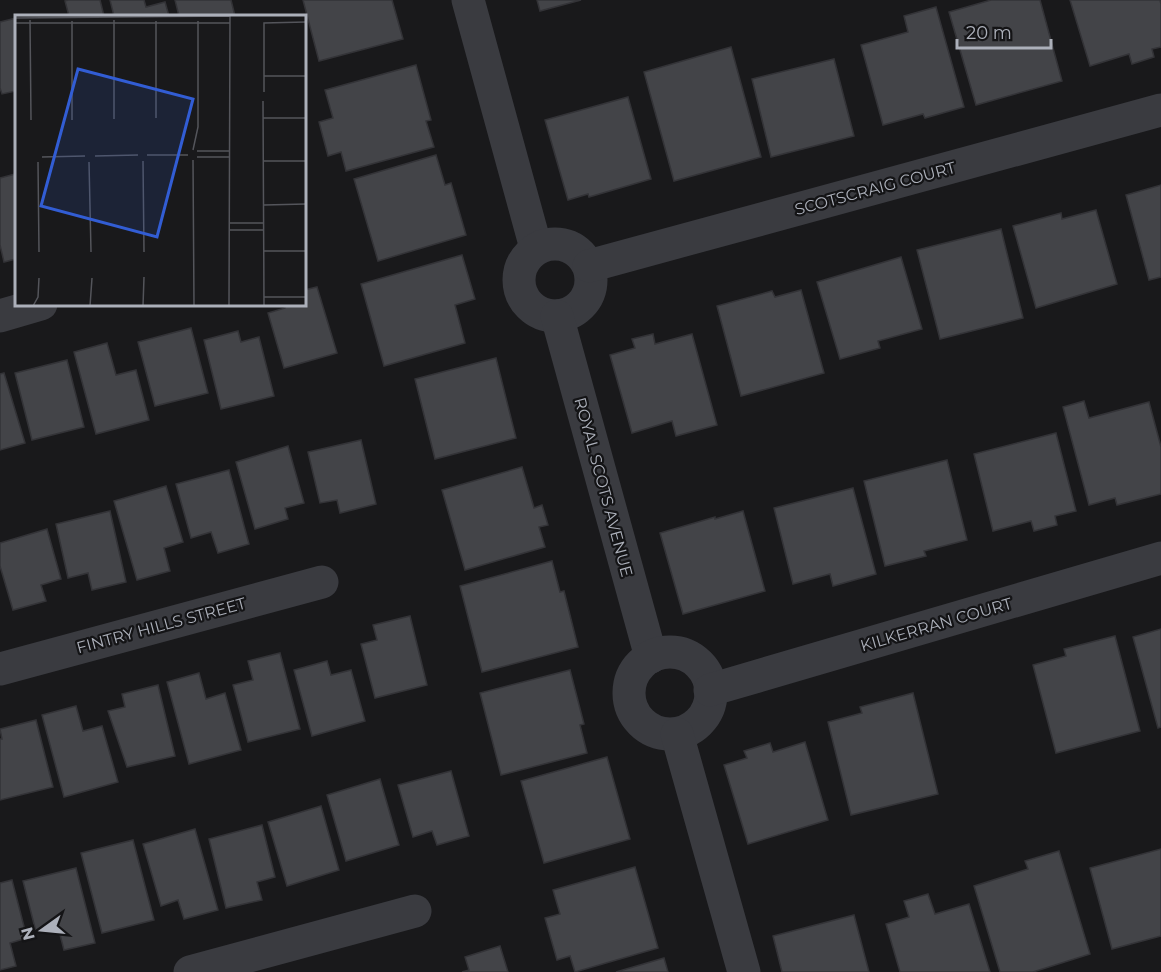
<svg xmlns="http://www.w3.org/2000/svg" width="1161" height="972" viewBox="0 0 1161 972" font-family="Montserrat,sans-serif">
  <rect width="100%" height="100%" fill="#19191b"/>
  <g fill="#434448" stroke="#333337" stroke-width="1.5">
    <path d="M68 0H100L104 16H69L65 1Z"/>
    <path d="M110 0H144L146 7 165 2 169 16H114Z"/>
    <path d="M175 0H231L235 16H179Z"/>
    <path d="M303 0H392L403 39 319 61Z"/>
    <path d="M537 0H581L540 11Z"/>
    <path d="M991 0H1040L1062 81 976 105 949 12Z"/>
    <path d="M1070 0H1160L1161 4V47L1152 49 1154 57 1132 64 1129 54 1090 66Z"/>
    <path d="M936 7 964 107 925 118 923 114 883 125 861 45 908 32 904 16Z"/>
    <path d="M16 18V91L2 94 0 88V22Z"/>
    <path d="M731 47 761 157 674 181 644 72Z"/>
    <path d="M834 59 854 136 771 157 752 79Z"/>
    <path d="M416 65 431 120 426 121 434 147 346 171 341 152 328 156 319 122 333 118 325 90Z"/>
    <path d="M628 97 651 179 589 197 588 194 568 200 545 120Z"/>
    <path d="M436 155 445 185 451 183 466 235 378 261 354 179Z"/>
    <path d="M15 174 16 259 4 262 0 245V178Z"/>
    <path d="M1161 185V277L1149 280 1126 195Z"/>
    <path d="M1096 210 1117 284 1036 308 1013 226 1061 213 1062 219Z"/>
    <path d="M1001 229 1023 318 940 339 917 250Z"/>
    <path d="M462 255 475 299 455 305 465 343 384 366 361 284Z"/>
    <path d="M901 257 922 329 878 341 880 348 840 359 817 282Z"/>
    <path d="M317 287 337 353 284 368 268 313 285 308V304H304V290Z"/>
    <path d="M801 290 824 373 741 396 717 306 772 291 775 297Z"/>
    <path d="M191 328 208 393 155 406 138 342Z"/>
    <path d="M238 331 241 342 259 337 274 396 221 409 204 340Z"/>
    <path d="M653 334 655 344 692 334 717 425 676 436 672 421 632 433 610 355 635 348 632 339Z"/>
    <path d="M107 343 116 375 136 370 149 420 96 434 74 352Z"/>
    <path d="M496 358 516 438 435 459 415 379Z"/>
    <path d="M67 360 84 427 32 440 15 373Z"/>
    <path d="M4 373 25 443 0 450V374Z"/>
    <path d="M1084 401 1089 418 1149 402 1161 447V494L1117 505 1115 498 1089 505 1063 407Z"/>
    <path d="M1056 433 1076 511 1055 516 1057 525 1034 531 1031 521 993 531 974 454Z"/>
    <path d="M361 440 376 504 340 513 337 500 320 503 308 452Z"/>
    <path d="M288 446 304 503 285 508 288 519 255 529 236 462Z"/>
    <path d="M947 460 967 540 924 551 926 556 885 566 864 481Z"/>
    <path d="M522 467 534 508 542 505 548 525 539 527 545 547 465 570 442 490Z"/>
    <path d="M229 470 249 544 218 553 211 532 191 538 176 484Z"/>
    <path d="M166 486 183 542 164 548 170 571 137 580 114 501Z"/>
    <path d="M853 488 876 574 833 586 830 574 793 584 774 508Z"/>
    <path d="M110 511 126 582 92 590 88 573 68 578 56 524Z"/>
    <path d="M743 511 765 591 683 614 660 533 715 517V519Z"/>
    <path d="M47 529 61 579 41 585 46 601 13 610 0 566V543Z"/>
    <path d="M552 561 560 592 564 591 578 647 482 672 460 586Z"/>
    <path d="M410 616 427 685 375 698 361 644 377 640 373 625Z"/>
    <path d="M1161 629V727L1158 728 1133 637Z"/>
    <path d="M1115 636 1140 731 1056 753 1033 665 1066 656 1064 649Z"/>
    <path d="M280 653 300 729 248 742 233 685 253 680 248 661Z"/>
    <path d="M327 661 331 675 351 670 365 721 312 736 294 670Z"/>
    <path d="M570 670 584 724 580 725 587 753 501 775 480 693Z"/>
    <path d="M199 673 206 699 225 693 241 750 189 764 167 682Z"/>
    <path d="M158 685 175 756 127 767 108 711 125 707 122 694Z"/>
    <path d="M913 693 938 794 851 815 828 722 862 713 860 707Z"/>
    <path d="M76 706 83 731 102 726 118 782 64 797 42 715Z"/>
    <path d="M36 720 53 787 0 800V739H2L0 729Z"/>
    <path d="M805 742 828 820 748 844 724 765 747 758 744 751 770 743 773 752Z"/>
    <path d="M607 757 630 839 544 863 521 781Z"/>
    <path d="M451 771 469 836 437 845 432 831 413 837 398 785Z"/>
    <path d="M380 779 399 845 346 861 327 795Z"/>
    <path d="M321 806 339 870 287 886 268 822Z"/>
    <path d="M262 825 275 877 257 882 262 900 226 908 209 839Z"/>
    <path d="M195 829 218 910 184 919 178 900 161 906 143 844Z"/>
    <path d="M133 840 154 920 102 933 81 853Z"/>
    <path d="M1161 849V936L1112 949 1090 868Z"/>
    <path d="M1059 851 1090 954 1033 972H1000L974 886 1028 869 1025 861Z"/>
    <path d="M635 867 658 948 575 972 570 956 557 960 545 918 560 914 553 890Z"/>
    <path d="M76 868 95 943 64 950 58 927 36 932 23 881Z"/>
    <path d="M12 880 27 938 10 943 16 966 0 970V883Z"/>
    <path d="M928 894 935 914 969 904 990 972H900L886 924 909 917 904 901Z"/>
    <path d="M854 915 869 972H782L773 936Z"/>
    <path d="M500 946 508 972H462L469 970 465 957Z"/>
    <path d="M664 958 668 972H616Z"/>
  </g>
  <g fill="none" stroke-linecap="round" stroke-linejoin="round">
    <g stroke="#3a3b40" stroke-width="33">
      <path d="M468 0 536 248"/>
      <circle cx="555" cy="280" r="36"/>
      <path d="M589 266 1161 110"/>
      <path d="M0 316 41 304"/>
      <path d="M557 316 651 657"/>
      <circle cx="670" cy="693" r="41"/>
      <path d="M0 669 322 582"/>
      <path d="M710 690 1161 558"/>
      <path d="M677 734 744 972"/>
      <path d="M190 972 415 911"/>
    </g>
  </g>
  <g text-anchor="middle" stroke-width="4.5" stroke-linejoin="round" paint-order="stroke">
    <g font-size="16" fill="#acb0ba" stroke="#141416">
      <text transform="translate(875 188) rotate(-15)" y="6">SCOTSCRAIG COURT</text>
      <text transform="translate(604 487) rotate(75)" y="6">ROYAL SCOTS AVENUE</text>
      <text transform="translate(936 624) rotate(-16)" y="6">KILKERRAN COURT</text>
      <text transform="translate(161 625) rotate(-15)" y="6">FINTRY HILLS STREET</text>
    </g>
  </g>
  <g transform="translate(15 15)">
    <rect width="291" height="291" fill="#19191b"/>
    <path fill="none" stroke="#54555b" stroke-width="1.5" d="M0 3 215 1M15 5 16 105M99 5V104M57 6V105M141 6V103M0 8H215M249 61H291M249 77V8L291 7M248 86 249 291M248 103H291M178 135 183 112V6M182 136H215M132 140H173M80 141 123 140M27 142 70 141M182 142H215M178 145 179 291M128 146 129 237M249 146H291M23 147 24 237M74 147 76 237M249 190 291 189M215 208H249M215 215H249M249 236H291M249 282H291M18 291 23 282 24 263M75 291 77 263M128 291 129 262M214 291 215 0"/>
    <path fill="#325dd4" fill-opacity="0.15" stroke="#325dd4" stroke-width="3" d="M63 54 178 84 142 222 26 191Z"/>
    <rect width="291" height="291" fill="none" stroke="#acb0ba" stroke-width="3"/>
  </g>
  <g transform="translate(42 930) rotate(255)" stroke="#141416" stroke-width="4.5" paint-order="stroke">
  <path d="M0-4.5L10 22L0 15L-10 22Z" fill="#acb0ba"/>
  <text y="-9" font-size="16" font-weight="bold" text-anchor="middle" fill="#acb0ba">N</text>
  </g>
  <path d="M957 39v9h94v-9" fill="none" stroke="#acb0ba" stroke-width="3"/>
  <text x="966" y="39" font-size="18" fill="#acb0ba" stroke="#141416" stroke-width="4.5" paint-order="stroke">20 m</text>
</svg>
